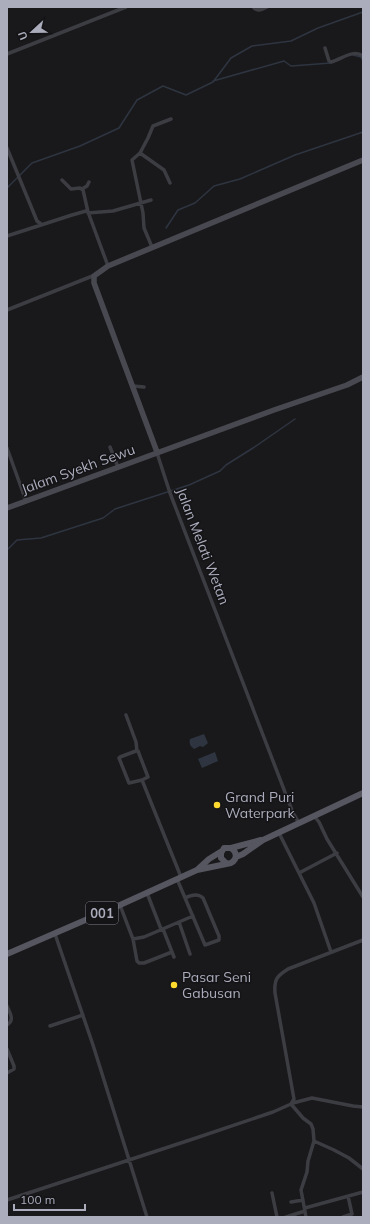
<svg xmlns="http://www.w3.org/2000/svg" width="370" height="1224" viewBox="0 0 370 1224" font-family="Mulish,sans-serif">
  <style>
    .water { fill: #2e3541 }
    .lines { fill: none; stroke-linecap: round; stroke-linejoin: round }
    .stream { stroke: #2e3541; stroke-width: 1.5 }
    .street { stroke: #3c3c43; stroke-width: 3.5 }
    .secondary { stroke: #484851; stroke-width: 5.5 }
    .primary { stroke: #555660; stroke-width: 6 }
    .poi-dot { fill: #feda2f; stroke: #141417; stroke-width: 1.5 }
    .labels { text-anchor: middle; stroke-width: 3; stroke-linejoin: round; paint-order: stroke }
    .shield { fill: #141417; stroke: #7e7f8a; stroke-width: 1 }
    .shield-label { font-size: 13px; font-weight: bold; fill: #abadbc }
    .street-label { font-size: 14px; fill: #abadbc; stroke: #141417 }
    .poi-label { font-size: 14px; fill: #abadbc; stroke: #141417; text-anchor: start }
  </style>
  <rect width="100%" height="100%" fill="#19191b"/>
  <path class="water" d="M 204,734 L 208,743 L 203,747 L 200,746 L 194,749 C 190,746 189,744 190,739 Z
    M 215,752 L 218,761 L 202,768 L 198,759 Z"/>
  <g class="lines">
    <path class="stream" d="M 353,55 L 361,57 L 363,61
      M 213,81 L 284,61 L 291,66 L 331,63
      M 7,188 L 32,163 L 80,146 L 119,128 L 137,100 L 163,86 L 186,95 L 213,82 L 231,58 L 252,46 L 291,41 L 318,28 L 363,12
      M 166,228 L 178,210 L 195,203 L 214,186 L 240,179 L 295,155 L 363,132
      M 7,550 L 17,540 L 41,538 L 103,518 L 115,509 L 189,485 L 220,471 L 226,465 L 253,448 L 295,419"/>
    <path class="street" d="M 253,7 C 257,12 262,10 267,7
      M 325,48 L 329,61 L 331,62 C 342,59 353,49 363,56
      M 7,54 L 126,7
      M 7,148 L 37,221 L 41,224
      M 140,153 L 164,170 L 170,183
      M 62,180 L 71,189 L 80,188 L 83,190 L 88,212
      M 82,189 L 87,186 L 89,182
      M 88,213 L 113,211 L 151,200
      M 7,236 L 72,215 L 86,211 L 88,212 L 108,266
      M 152,247 L 144,228 L 143,213 L 132,160 L 140,153 L 148,138 L 153,126 L 171,119
      M 7,310 L 95,275
      M 133,386 L 144,387
      M 110,447 L 118,467
      M 7,448 L 26,501
      M 157,453 L 170,493 L 293,813 L 299,823
      M 126,715 L 136,742 L 137,751
      M 142,780 L 129,783 L 119,758 L 120,757 L 136,751 L 138,751 L 148,777 L 142,780 L 181,877
      M 314,816 L 319,822 L 327,839 L 363,897
      M 279,833 L 314,903 L 331,952
      M 299,873 L 337,853
      M 177,879 L 205,945 L 219,940 L 219,936 L 203,898 C 198,893 191,895 185,898
      M 147,893 L 161,929
      M 120,905 L 133,939 L 137,961 L 139,963 L 144,963 L 172,952
      M 179,922 L 190,954
      M 163,929 L 174,957
      M 55,934 L 93,1045 L 147,1217
      M 133,939 L 144,937 L 193,916
      M 7,1006 C 10,1013 15,1020 7,1025
      M 50,1026 L 83,1015
      M 7,1049 L 14,1066 L 14,1069 L 7,1073
      M 293,1103 L 312,1098 L 353,1106 L 363,1107
      M 291,1104 L 303,1118 L 311,1124 L 313,1129 L 314,1141 L 308,1161 L 307,1172 L 301,1190 L 306,1217
      M 314,1141 L 334,1150 L 349,1158 L 363,1169
      M 272,1193 L 277,1217
      M 7,1200 L 193,1139 L 273,1112 L 291,1104 L 294,1099 L 275,993 C 274,979 277,976 288,969 L 363,940
      M 291,1202 L 303,1200
      M 305,1208 L 363,1192
      M 286,1217 L 305,1211
      M 343,1217 L 352,1214 L 348,1196"/>
    <path class="secondary" d="M 157,452 L 94,283 L 94,276 L 108,266 L 363,160
      M 7,508 L 274,410 L 347,385 L 363,377"/>
    <path class="primary" d="M 231,848 L 261,840
      M 236,857 L 243,854 L 263,840 L 363,793
      M 197,870 L 209,859 L 222,851
      M 7,954 L 120,905 L 197,870 L 231,863 C 238,859 237,852 231,848 L 224,848 L 221,853 L 221,858 L 226,863"/>
  </g>
  <g class="poi-dot">
    <circle cx="217" cy="805" r="4"/>
    <circle cx="174" cy="985" r="4"/>
  </g>
  <g class="labels">
    <rect class="shield" x="86" y="902" width="32" height="22" rx="3"/>
    <g class="shield-label">
      <text x="102" y="918">001</text>
    </g>
    <g class="street-label">
      <text transform="translate(78 469) rotate(-20)" y="5">Jalam Syekh Sewu</text>
      <text transform="translate(203 546) rotate(69)" y="5">Jalan Melati Wetan</text>
    </g>
    <g class="poi-label">
      <text x="225" y="802">Grand Puri<tspan x="225" dy="16">Waterpark</tspan></text>
      <text x="182" y="982">Pasar Seni<tspan x="182" dy="16">Gabusan</tspan></text>
    </g>
  </g>
  <rect width="370" height="1224" fill="none" stroke="#abadbc" stroke-width="16"/>
  <g transform="translate(32 32) rotate(248)" stroke="#141417" stroke-width="3" paint-order="stroke">
  <path d="M0-3L7 15L0 10L-7 15Z" fill="#abadbc"/>
  <text y="-6" font-size="11" font-weight="bold" text-anchor="middle" fill="#abadbc">U</text>
  </g>
  <path d="M14 1204v6h71v-6" fill="none" stroke="#abadbc" stroke-width="2"/>
  <text x="20" y="1204" font-size="12" fill="#abadbc" stroke="#141417" stroke-width="3" paint-order="stroke">100 m</text>
</svg>
